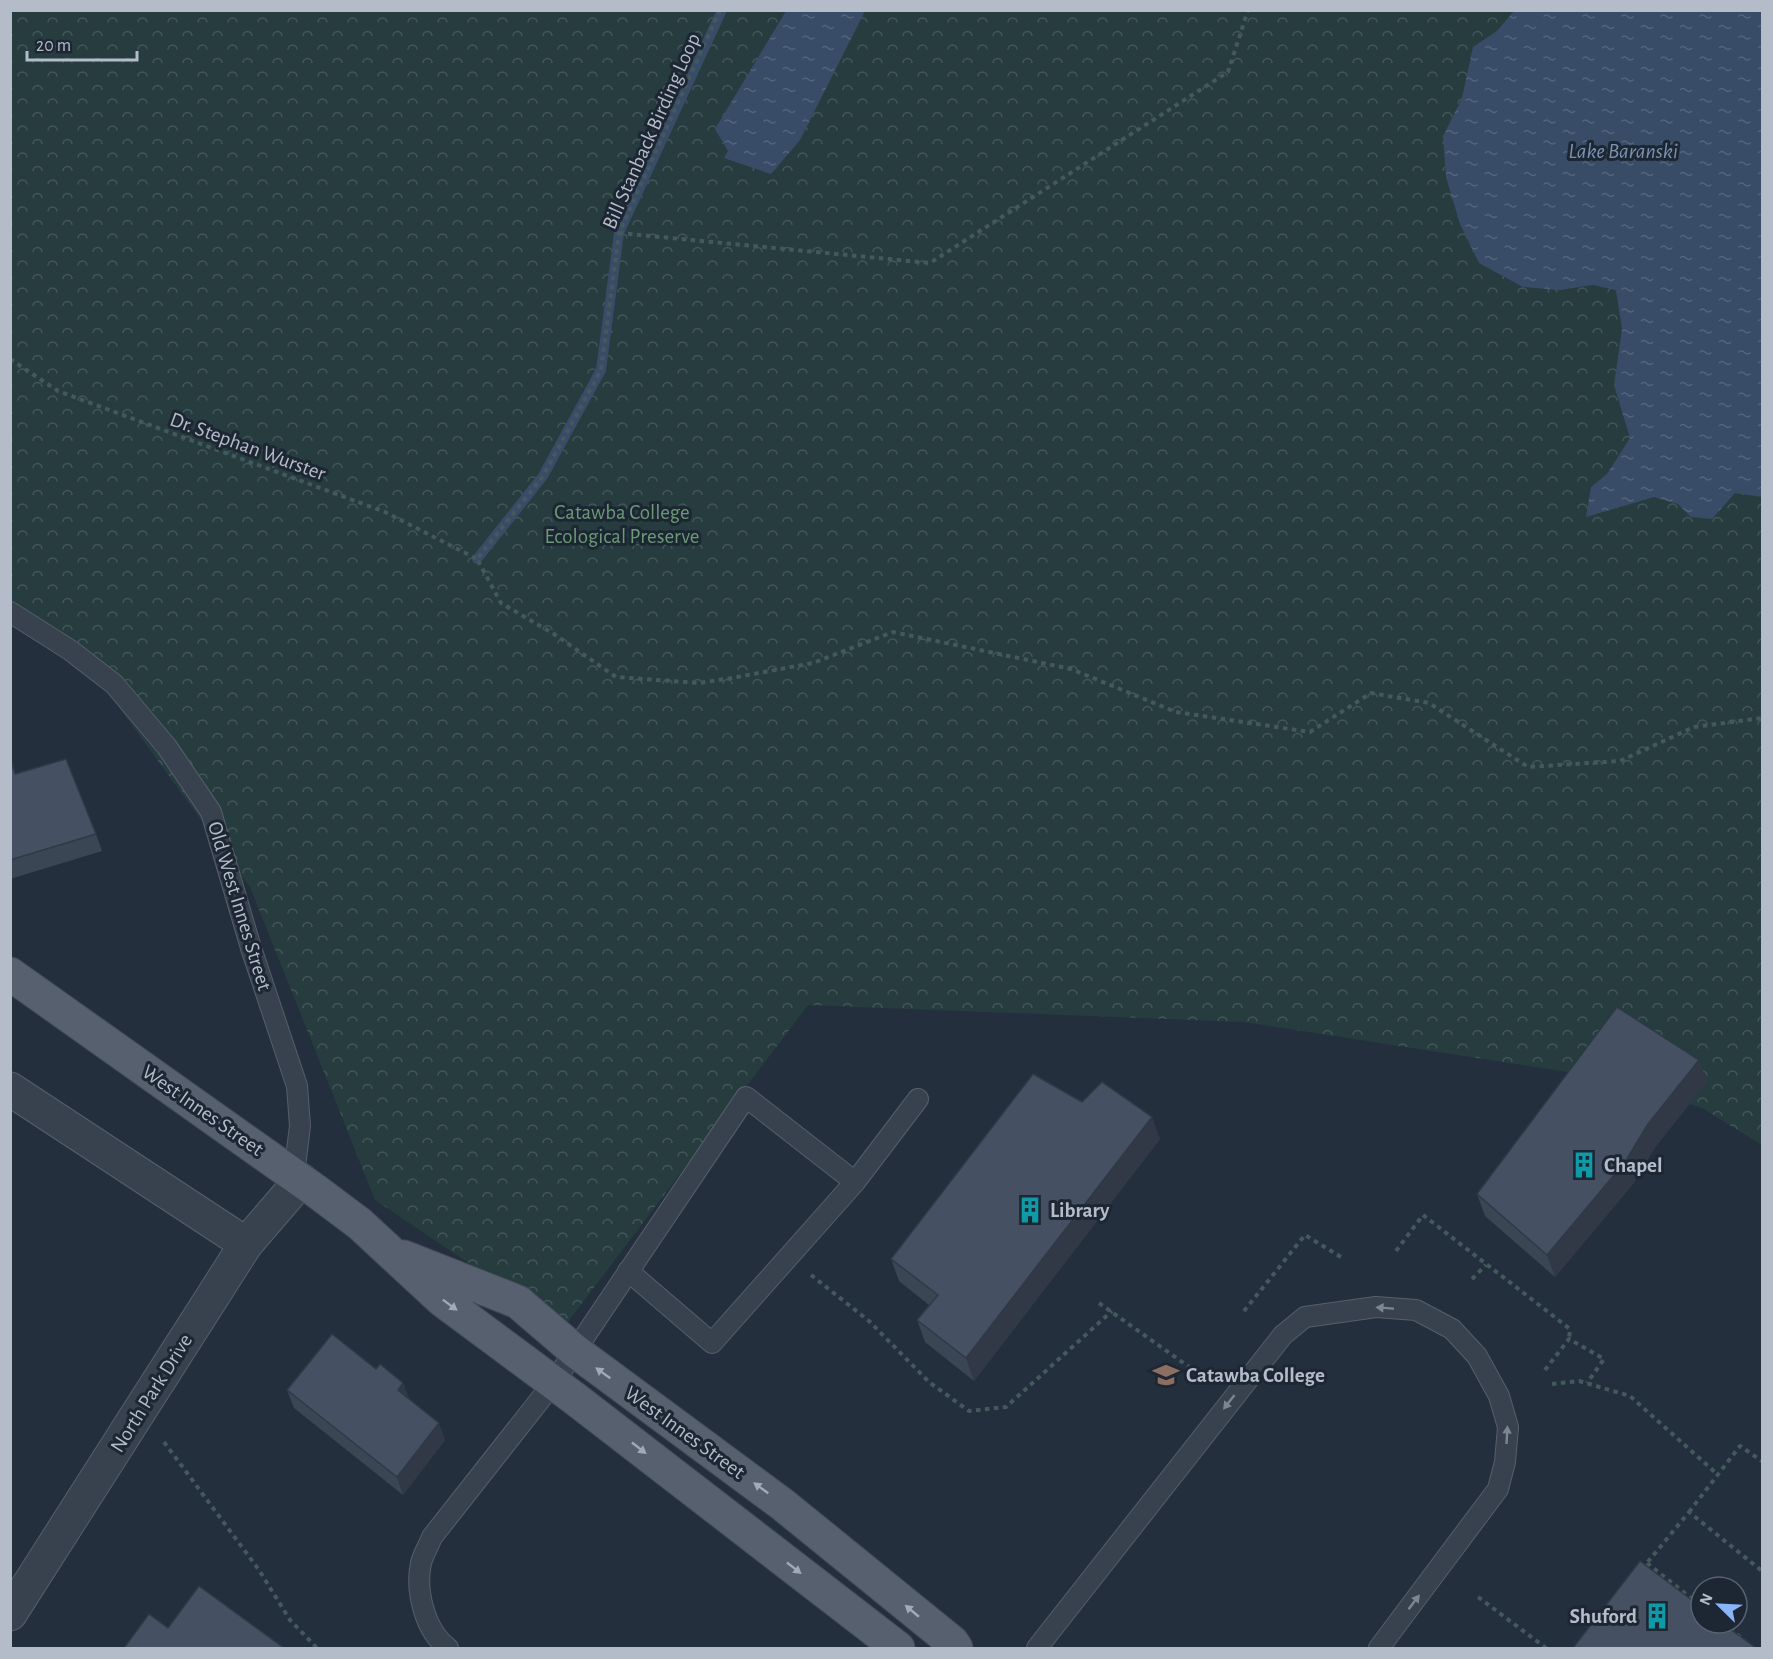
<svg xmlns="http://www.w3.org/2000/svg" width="1773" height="1659" viewBox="0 0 1773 1659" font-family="'Alegreya Sans',sans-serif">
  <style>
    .park { fill: url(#park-crowns) }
    .water { fill: url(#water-ripples) }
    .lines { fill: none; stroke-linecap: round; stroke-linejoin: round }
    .stream { stroke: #394c67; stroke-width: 10 }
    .lane-casing { stroke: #565f6c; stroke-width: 22 }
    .street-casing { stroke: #565f6c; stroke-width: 35 }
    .primary-casing { stroke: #414a57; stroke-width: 35 }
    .path { stroke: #44595c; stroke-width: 4; stroke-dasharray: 4.5 4.5; stroke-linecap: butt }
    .lane { stroke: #38414e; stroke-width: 20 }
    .street { stroke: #38414e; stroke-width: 33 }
    .primary { stroke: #56606e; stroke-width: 33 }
    .wall { fill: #3b4654 }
    .shaded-wall { fill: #303945 }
    .building { fill: #455162; stroke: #303945; stroke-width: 1.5 }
    .oneway { fill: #a1aab7 }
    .oneway2 { fill: #7c8592 }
    .labels { text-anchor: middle; stroke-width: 6; stroke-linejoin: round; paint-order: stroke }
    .street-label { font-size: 21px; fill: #b4bcc9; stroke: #1d2633 }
    .park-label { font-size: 21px; fill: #6b9a76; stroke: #1d2633 }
    .poi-label { font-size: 21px; font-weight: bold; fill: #b4bcc9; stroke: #1d2633; text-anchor: start }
    .water-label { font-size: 22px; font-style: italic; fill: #7c92b1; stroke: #1d2633 }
  </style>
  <defs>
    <pattern id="park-crowns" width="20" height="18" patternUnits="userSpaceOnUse" patternTransform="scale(1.5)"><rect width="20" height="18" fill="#263c3f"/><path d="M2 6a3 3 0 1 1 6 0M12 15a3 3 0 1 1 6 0" fill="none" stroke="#435659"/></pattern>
    <pattern id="water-ripples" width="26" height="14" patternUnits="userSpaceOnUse" patternTransform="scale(1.5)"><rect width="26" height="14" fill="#394c67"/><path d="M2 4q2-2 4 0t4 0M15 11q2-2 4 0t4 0" fill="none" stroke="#53647b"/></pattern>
  </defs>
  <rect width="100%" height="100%" fill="#242f3e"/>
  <path class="park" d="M 11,11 L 1762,11 L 1762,1145 L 1702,1108 L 1613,1079 L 1244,1022 L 808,1005 L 564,1327 L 375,1200 L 250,887 L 102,684 L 11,602 Z"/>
  <path class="water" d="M 786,11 L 865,11 L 800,140 L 771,174 L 724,158 L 728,151 L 715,129 Z
    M 1514,11 L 1762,11 L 1762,497 L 1735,493 L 1712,519 L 1691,517 L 1678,504 L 1654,497 L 1586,517 L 1591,487 L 1607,474 L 1630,438 L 1614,385 L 1622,329 L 1616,290 L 1593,285 L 1560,290 L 1523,287 L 1479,263 L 1460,224 L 1446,177 L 1443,136 L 1462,98 L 1473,47 L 1497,31 Z"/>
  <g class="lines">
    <path class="stream" d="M 477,559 L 543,476 L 601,370 L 619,233 L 722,10"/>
    <g class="lane-casing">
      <path id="lane" d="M 10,612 L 70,650 L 114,684 L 167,747 L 211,812 L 251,948 L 297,1086 L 300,1126 L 294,1175
        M 628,1271 L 712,1343 L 855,1182
        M 448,1648 C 425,1631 415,1591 421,1563 C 423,1555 429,1545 432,1537 L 554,1382 L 746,1097 L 855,1182 L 918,1099
        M 1037,1648 L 1283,1335 L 1305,1317 L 1376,1307 L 1416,1310 L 1452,1329 L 1477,1356 L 1499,1396 L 1508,1427 L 1505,1462 L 1498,1489 L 1379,1648"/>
    </g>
    <g class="street-casing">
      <path id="street" d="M 10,1089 L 246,1244
        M 10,1614 L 246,1244 L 301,1180"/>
    </g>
    <g class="primary-casing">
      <path id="primary" d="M 10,974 L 316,1191 L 360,1224 L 442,1300 L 574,1398 L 898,1648
        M 404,1257 L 518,1302 L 575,1351 L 782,1504 L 952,1642 L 956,1648"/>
    </g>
    <path class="path" d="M 720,10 L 619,233 L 601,370 L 543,476 L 477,559 L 501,603 L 554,634 L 616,677 L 699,683 L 732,678 L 813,663 L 893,632 L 1071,669 L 1176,712 L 1310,732 L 1371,693 L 1429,703 L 1528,767 L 1620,761 L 1694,727 L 1762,718
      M 619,233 L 930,263 L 1228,72 L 1248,10
      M 10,359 L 58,391 L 385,512 L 477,559
      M 1396,1251 L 1423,1215 L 1570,1329 L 1569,1339
      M 811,1275 L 869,1321 L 929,1382 L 969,1411 L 1006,1407 L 1112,1311
      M 1472,1279 L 1486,1265
      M 1099,1303 L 1192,1369
      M 1244,1311 L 1305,1235 L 1341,1257
      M 1545,1370 L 1569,1339 L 1604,1359 L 1587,1383
      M 1552,1384 L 1579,1381 L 1630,1396 L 1717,1474
      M 164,1442 L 259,1570 L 290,1620 L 317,1648
      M 1689,1512 L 1740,1446 L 1762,1461
      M 1647,1563 L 1701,1606
      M 1642,1569 L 1689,1512 L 1762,1571
      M 1478,1597 L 1546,1648
      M 1723,1623 L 1745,1641"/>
    <use href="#lane" class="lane"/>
    <use href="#street" class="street"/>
    <use href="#primary" class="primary"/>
  </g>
  <path class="wall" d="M 10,756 L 16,774 L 96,834 L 102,851 L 10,879 Z
    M 1699,1060 L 1707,1082 L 1656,1146 L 1633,1184 L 1555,1277 L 1485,1216 L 1477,1194 Z
    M 1082,1102 L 1160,1139 L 974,1381 L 925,1342 L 917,1320 L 929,1305 L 899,1281 L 891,1259 Z
    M 376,1369 L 403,1383 L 409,1400 L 445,1440 L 403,1495 L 294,1408 L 287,1390 Z"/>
  <path class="shaded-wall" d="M 1699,1060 L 1707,1082 L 1656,1146 L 1633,1184 L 1555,1277 L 1547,1255 Z
    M 1152,1117 L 1160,1139 L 974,1381 L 966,1358 Z
    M 403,1383 L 410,1400 L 398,1390 Z
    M 439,1423 L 445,1440 L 403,1495 L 397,1477 Z"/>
  <path class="building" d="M 10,758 L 15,774 L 66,759 L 96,834 L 10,860 Z
    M 1617,1007 L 1699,1060 L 1648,1124 L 1625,1162 L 1547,1255 L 1477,1194 Z
    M 1033,1074 L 1082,1102 L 1102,1082 L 1152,1117 L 966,1358 L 917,1320 L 938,1295 L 891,1259 Z
    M 332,1334 L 376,1369 L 380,1364 L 403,1383 L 398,1390 L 439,1423 L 397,1477 L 287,1390 Z
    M 1640,1561 L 1701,1607 L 1701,1623 L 1722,1623 L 1756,1648 L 1573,1648 Z
    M 199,1586 L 284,1648 L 124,1648 L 149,1614 L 168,1628 Z"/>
  <defs><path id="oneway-solid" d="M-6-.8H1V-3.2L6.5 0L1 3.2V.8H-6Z" transform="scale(1.5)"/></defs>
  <g class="oneway">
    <use href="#oneway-solid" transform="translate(450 1305) rotate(37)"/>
    <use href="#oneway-solid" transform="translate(603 1373) rotate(-144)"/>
    <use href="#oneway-solid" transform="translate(639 1448) rotate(38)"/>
    <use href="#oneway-solid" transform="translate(761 1488) rotate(-144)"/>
    <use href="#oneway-solid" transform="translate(794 1568) rotate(38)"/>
    <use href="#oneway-solid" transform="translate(912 1611) rotate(-140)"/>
  </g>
  <g class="oneway2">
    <use href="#oneway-solid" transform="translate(1385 1308) rotate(-176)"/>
    <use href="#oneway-solid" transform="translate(1229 1402) rotate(128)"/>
    <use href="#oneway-solid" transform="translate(1507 1435) rotate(-87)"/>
    <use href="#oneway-solid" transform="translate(1414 1602) rotate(-53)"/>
  </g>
  <defs>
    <g id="building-bare" transform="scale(2.07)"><path d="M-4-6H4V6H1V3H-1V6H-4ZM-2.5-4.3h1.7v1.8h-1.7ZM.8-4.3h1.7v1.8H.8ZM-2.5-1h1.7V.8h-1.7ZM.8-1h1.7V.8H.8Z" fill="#0f9aa8" stroke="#1d2633" stroke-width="2.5" paint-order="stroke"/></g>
    <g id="university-bare" transform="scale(2.07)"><path d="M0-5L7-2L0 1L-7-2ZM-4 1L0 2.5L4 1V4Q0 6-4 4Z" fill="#8d6e63" stroke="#1d2633" stroke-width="2.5" paint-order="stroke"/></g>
  </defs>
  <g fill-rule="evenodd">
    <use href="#building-bare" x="1584" y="1165"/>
    <use href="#building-bare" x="1030" y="1210"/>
    <use href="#university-bare" x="1166" y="1375"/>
    <use href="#building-bare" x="1657" y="1616"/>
  </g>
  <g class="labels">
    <g class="street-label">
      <text transform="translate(651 131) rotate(-66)" y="7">Bill Stanback Birding Loop</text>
      <text transform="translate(248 446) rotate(20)" y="7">Dr. Stephan Wurster</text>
      <text transform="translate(240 906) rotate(73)" y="7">Old West Innes Street</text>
      <text transform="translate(203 1110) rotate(35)" y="7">West Innes Street</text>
      <text transform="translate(151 1393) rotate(-58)" y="7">North Park Drive</text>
      <text transform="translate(685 1432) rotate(36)" y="7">West Innes Street</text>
    </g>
    <g class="park-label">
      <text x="622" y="519">Catawba College<tspan x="622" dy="24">Ecological Preserve</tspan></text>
    </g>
    <g class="poi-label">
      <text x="1604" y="1172">Chapel</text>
      <text x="1050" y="1217">Library</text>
      <text x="1186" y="1382">Catawba College</text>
      <text x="1637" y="1623" text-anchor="end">Shuford</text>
    </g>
    <g class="water-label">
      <text x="1623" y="158">Lake Baranski</text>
    </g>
  </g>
  <rect width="1773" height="1659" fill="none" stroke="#b4bcc9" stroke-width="24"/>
  <g transform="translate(1719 1605) rotate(294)"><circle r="28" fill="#1d2633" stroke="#59626f" stroke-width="1.5"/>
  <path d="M0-4.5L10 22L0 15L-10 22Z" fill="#8ab4f8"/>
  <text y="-9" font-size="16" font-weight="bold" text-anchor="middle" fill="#b4bcc9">N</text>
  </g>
  <path d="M27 51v9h110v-9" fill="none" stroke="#b4bcc9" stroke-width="3"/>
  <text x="36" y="51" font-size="18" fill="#b4bcc9" stroke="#1d2633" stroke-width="4.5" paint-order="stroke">20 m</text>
</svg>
